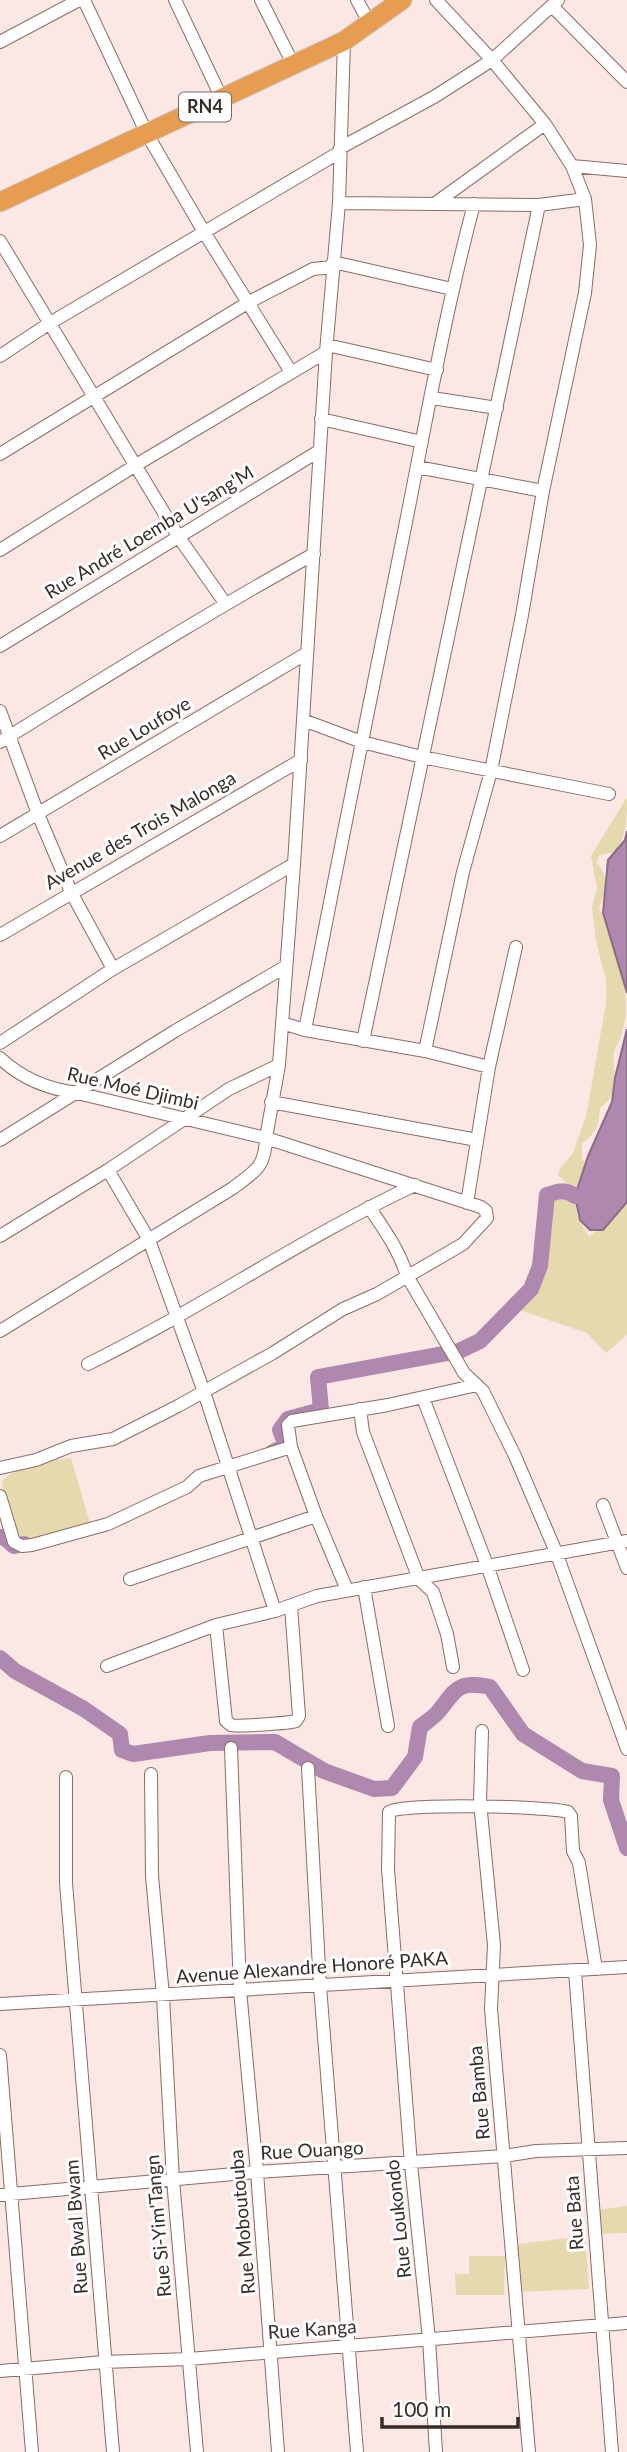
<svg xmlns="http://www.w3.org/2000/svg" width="627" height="2452" viewBox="0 0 627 2452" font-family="Lato,sans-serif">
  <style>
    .green { fill: #e5daad }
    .water { fill: #ae88ae; stroke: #8b6c86; stroke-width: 2 }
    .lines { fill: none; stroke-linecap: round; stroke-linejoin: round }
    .river { stroke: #ae88ae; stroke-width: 16 }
    .minor-casing { stroke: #896d67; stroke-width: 14 }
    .highway-casing { stroke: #cfcccc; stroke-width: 21 }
    .minor { stroke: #fff; stroke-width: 12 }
    .highway { stroke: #e69c51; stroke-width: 19 }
    .labels { text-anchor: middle; stroke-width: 6; stroke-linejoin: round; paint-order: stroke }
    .shield { fill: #fff; stroke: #746b69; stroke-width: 2 }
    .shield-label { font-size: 18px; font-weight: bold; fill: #382c29 }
    .street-label { font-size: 19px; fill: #382c29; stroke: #fff }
  </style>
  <rect width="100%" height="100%" fill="#fbe7e3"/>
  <path class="green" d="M 627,797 C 627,818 627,835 615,852 L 599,855 L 597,863 C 610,879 606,890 599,908 C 612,935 627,981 626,1012 C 625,1021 623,1031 620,1039 C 618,1044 614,1049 614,1054 C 612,1078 624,1089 600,1108 C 599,1124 597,1133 582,1143 L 582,1158 L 594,1176 L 582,1192 L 575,1190 L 577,1216 L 589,1237 L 627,1200 L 627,1335 L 606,1353 L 587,1333 L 519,1310 L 542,1238 L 548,1206 L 568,1185 L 558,1175 L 560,1168 L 572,1155 L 586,1117 L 606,1003 L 606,980 L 596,941 L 592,907 L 597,888 L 591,856 Z
    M 71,1458 L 90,1523 L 32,1542 L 20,1540 L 6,1502 L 2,1481 C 18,1465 48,1461 71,1458 Z
    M 627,2206 L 627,2233 L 592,2234 L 590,2211 Z
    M 585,2236 L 589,2289 L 514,2292 L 509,2245 Z
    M 469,2256 L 505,2256 L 504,2295 L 456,2295 L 455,2274 L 469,2274 Z"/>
  <path class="water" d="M 627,831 L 627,993 L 603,913 L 608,860 L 625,840 Z
    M 627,1029 L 627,1202 L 603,1230 L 590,1230 L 580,1220 L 575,1196 L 588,1156 L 612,1102 L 615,1078 Z"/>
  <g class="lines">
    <path class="river" d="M 273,1452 L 286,1446 L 280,1430 L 288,1419 L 321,1410 L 318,1377 L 459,1351 L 480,1341 L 531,1289 L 540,1266 L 547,1195 C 558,1191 565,1189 575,1196
      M 0,1537 L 4,1537 L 14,1546 L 24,1544
      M 0,1658 L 15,1671 L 84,1709 L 120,1734 L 122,1750 L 133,1754 L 210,1743 L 275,1742 L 324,1771 L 374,1789 L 392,1788 L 415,1757 L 420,1727 C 426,1722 433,1718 438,1712 C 456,1690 457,1680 490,1687 L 523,1734 L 582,1771 L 612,1776 L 611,1800 L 627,1848"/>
    <g class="minor-casing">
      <path id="minor" d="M 84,0 L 147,134 L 204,232 L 291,372
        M 175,0 L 222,99
        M 261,0 L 293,64
        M 357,0 L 370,24
        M 552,6 L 627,82
        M 0,42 L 79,0
        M 340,148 L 434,97 L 492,60 L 558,0
        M 572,166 L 627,171
        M 437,202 L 545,124
        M 339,203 L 539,205 L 585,199
        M 0,241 L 178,536 L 225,603
        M 333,262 L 452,289
        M 327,345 L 437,370
        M 0,356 L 50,323 L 340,152
        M 432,398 L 497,408
        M 321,419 L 422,442
        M 0,454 L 249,302 L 313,269 L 332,267
        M 417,467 L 543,491
        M 0,550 L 136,465 L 326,352
        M 0,646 L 319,451
        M 0,711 L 38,814 L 71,892 L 113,969
        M 303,720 L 362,742 L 422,757 L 609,794
        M 0,742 C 104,678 207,613 314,554
        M 0,836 L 307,653
        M 0,935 L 301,760
        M 282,1023 L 305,1030 L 425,1051 L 489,1067
        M 305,1030 C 335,872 368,715 399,557 C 423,439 443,320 474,204
        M 363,1041 L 539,205
        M 0,1043 L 113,969 L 294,864
        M 425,1051 L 463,872 L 491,771 L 522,615 L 543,491 L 585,293 L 590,245 L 585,199 L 572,166 L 545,124 L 492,60 L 436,0
        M 0,1058 C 22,1079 48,1089 77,1093 L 266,1138 C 265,1168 255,1171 233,1188 L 0,1331
        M 271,1102 L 477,1140
        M 0,1140 L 175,1031 L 285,967
        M 108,1170 L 149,1240 L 204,1392 L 275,1611
        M 467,1203 L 489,1067 L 516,947
        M 369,1207 C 384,1229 399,1250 407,1276 L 464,1373 L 483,1391 L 515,1456 L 556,1552 L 627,1749
        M 0,1236 L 108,1170 L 229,1089 L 279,1065
        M 88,1364 C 200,1309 302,1238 415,1185
        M 423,1398 L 487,1565 L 523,1670
        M 360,1409 L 363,1432 L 419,1579 L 433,1592 L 447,1634 L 453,1667
        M 291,1447 L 316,1516 L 347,1590
        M 0,1468 L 36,1460 L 71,1446 L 113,1439 L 178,1406 L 273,1353 L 343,1309 L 377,1294 L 463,1244 L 487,1218 L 486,1211 L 481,1207 L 266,1138 L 279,1065 L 294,864 L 326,352 L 339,203 L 344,41
        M 0,1496 L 14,1542 L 22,1546 L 32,1545 L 108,1524 L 187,1487 L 199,1476 L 291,1447 L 288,1425 L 292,1421 L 388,1405 L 477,1385
        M 603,1505 L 627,1568
        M 130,1579 L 316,1516
        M 364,1587 L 388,1726
        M 216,1625 L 226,1721 C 228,1722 229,1724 231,1725 C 236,1727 290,1723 296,1721 L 299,1716 L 291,1606
        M 107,1666 L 216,1625 L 275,1611 L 317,1596 L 627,1541
        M 482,1731 L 480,1802 L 494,1945 L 491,2009 L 529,2452
        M 231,1748 L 240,1990 L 257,2172 L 278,2452
        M 308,1768 L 320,1986 L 357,2452
        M 151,1774 L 152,1876 L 163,1996 L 173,2180 L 197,2452
        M 66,1777 L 66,1883 L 113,2452
        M 575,1971 L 612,2452
        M 0,2004 L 627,1967
        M 0,2055 L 32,2452
        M 0,2195 L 257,2172 L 504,2156 L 536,2151 L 627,2148
        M 0,2371 L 104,2362 L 189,2359 L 627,2323
        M 436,2452 L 429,2339 L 411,2164 L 388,1869 L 389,1812 C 401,1803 549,1806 568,1812 L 571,1816 L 573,1851 L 579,1863 L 596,1969"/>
    </g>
    <g class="highway-casing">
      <path id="highway" d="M 0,202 L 344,41 L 402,0"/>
    </g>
    <use href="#minor" class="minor"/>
    <use href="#highway" class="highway"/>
  </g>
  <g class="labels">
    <rect class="shield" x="179" y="92.5" width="52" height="29" rx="5"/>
    <g class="shield-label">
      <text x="205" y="113">RN4</text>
    </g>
    <g class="street-label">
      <text transform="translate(149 532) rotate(-31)" y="7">Rue André Loemba U'sang'M</text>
      <text transform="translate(144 728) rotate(-31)" y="7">Rue Loufoye</text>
      <text transform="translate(140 830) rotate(-30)" y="7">Avenue des Trois Malonga</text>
      <text transform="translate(133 1088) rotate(13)" y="7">Rue Moé Djimbi</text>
      <text transform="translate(312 1967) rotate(-4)" y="7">Avenue Alexandre Honoré PAKA</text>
      <text transform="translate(479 2093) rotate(-95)" y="7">Rue Bamba</text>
      <text transform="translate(312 2150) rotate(-3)" y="7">Rue Ouango</text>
      <text transform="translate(574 2213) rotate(-94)" y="7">Rue Bata</text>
      <text transform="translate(398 2219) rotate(-96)" y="7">Rue Loukondo</text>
      <text transform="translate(242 2222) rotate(-95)" y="7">Rue Moboutouba</text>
      <text transform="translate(158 2226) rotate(-95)" y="7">Rue Si-Yim'Tangn</text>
      <text transform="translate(76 2227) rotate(-94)" y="7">Rue Bwal Bwam</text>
      <text transform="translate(312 2329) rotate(-4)" y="7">Rue Kanga</text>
    </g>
  </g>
  <path d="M382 2417v10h136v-10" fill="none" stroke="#382c29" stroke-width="3.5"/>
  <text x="392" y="2417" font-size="21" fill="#382c29" stroke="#ffffff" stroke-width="5" paint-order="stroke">100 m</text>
</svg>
